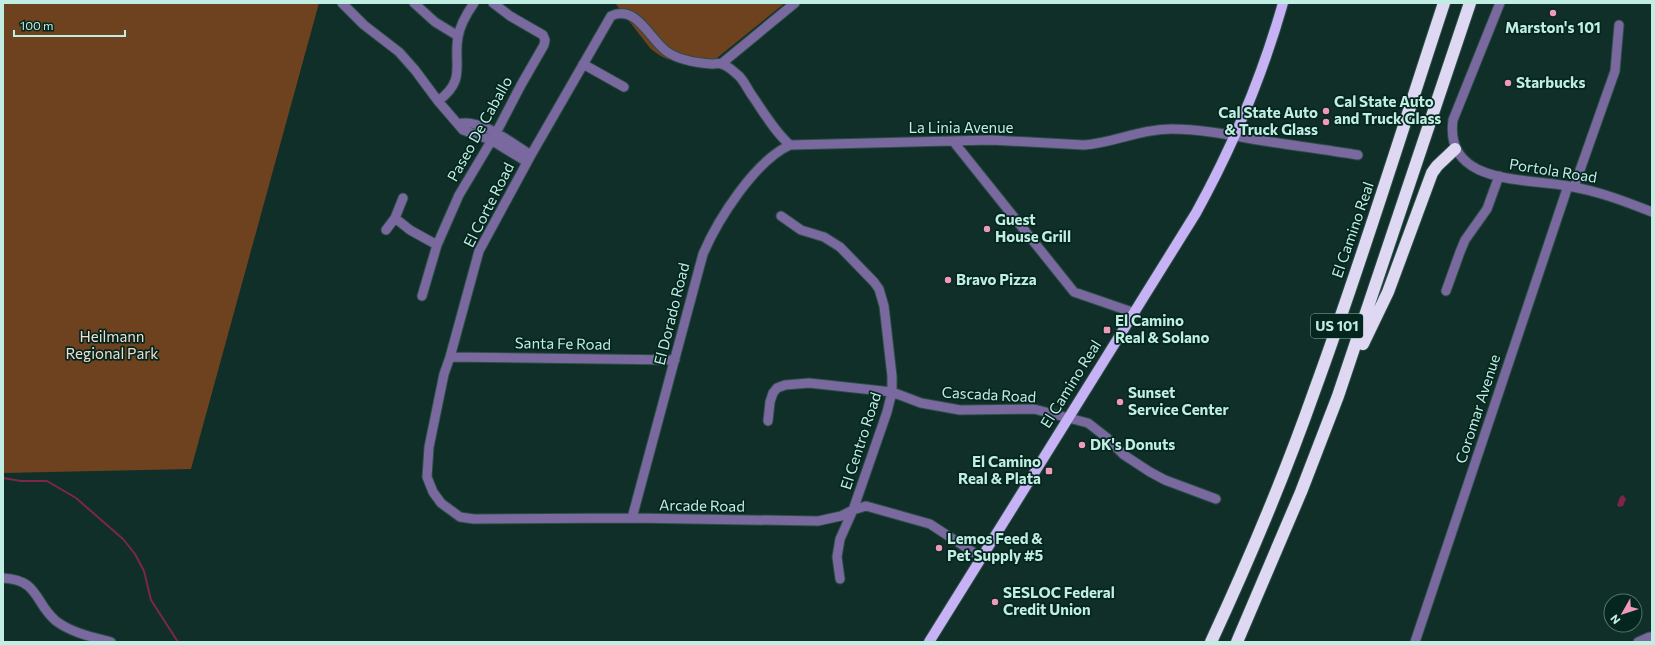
<svg xmlns="http://www.w3.org/2000/svg" width="1655" height="645" viewBox="0 0 1655 645" font-family="Commissioner,sans-serif">
  <style>
    .green { fill: #6e421e }
    .water { fill: #7e254c }
    .lines { fill: none; stroke-linecap: round; stroke-linejoin: round }
    .stream { stroke: #7e254c; stroke-width: 2 }
    .minor-casing { stroke: #2c4e47; stroke-width: 11 }
    .major-casing { stroke: #2c4e47; stroke-width: 12 }
    .highway-casing { stroke: #2c4e47; stroke-width: 14 }
    .minor { stroke: #79699f; stroke-width: 9 }
    .major { stroke: #c6b2f5; stroke-width: 10 }
    .highway { stroke: #dfd8f3; stroke-width: 12 }
    .poi-dot { fill: #ef9ab8; stroke: #05251f; stroke-width: 1.5 }
    .labels { text-anchor: middle; stroke-width: 3.5; stroke-linejoin: round; paint-order: stroke }
    .shield { fill: #05251f; stroke: #89b2a8; stroke-width: 1 }
    .shield-label { font-size: 14px; font-weight: bold; fill: #c1eee2 }
    .poi-label { font-size: 15px; font-weight: bold; fill: #c1eee2; stroke: #05251f; text-anchor: start }
    .street-label { font-size: 15px; fill: #c1eee2; stroke: #05251f }
    .park-label { font-size: 15px; fill: #f3ddce; stroke: #05251f }
  </style>
  <rect width="100%" height="100%" fill="#102f29"/>
  <path class="green" d="M 3,3 L 319,3 L 191,469 L 3,473 Z
    M 615,3 L 785,3 L 707,66 C 684,62 669,65 650,48 Z"/>
  <path class="water" d="M 1623,495 L 1626,499 L 1623,506 L 1619,507 L 1617,505 L 1620,497 Z"/>
  <g class="lines">
    <path class="stream" d="M 3,478 L 21,481 L 47,481 L 76,498 L 123,539 L 135,554 L 144,571 L 151,600 L 178,642"/>
    <g class="minor-casing">
      <path id="minor" d="M 342,3 L 364,25 L 399,52 L 415,70 L 438,101 L 463,130 L 491,140 L 527,162
        M 414,3 L 435,22 L 458,36
        M 1500,3 L 1453,120 C 1444,185 1525,178 1568,186 C 1598,191 1624,201 1652,212
        M 583,64 L 624,87
        M 721,64 L 795,3
        M 438,101 C 467,80 453,64 458,37 C 460,25 467,13 474,3
        M 458,124 C 480,117 513,144 531,155
        M 953,141 L 1074,292 L 1135,313
        M 1574,187 L 1615,71 L 1619,25
        M 781,216 L 801,230 L 824,237 L 840,247 L 874,282 L 879,289 L 884,306 L 892,376 L 892,392 L 887,412 L 853,510 L 840,539 L 837,557 L 840,579
        M 395,218 L 410,230 L 437,245
        M 386,230 L 395,218 L 403,198
        M 1446,291 L 1460,252 L 1465,240 L 1487,209 L 1499,176
        M 422,296 L 437,245 L 459,195 L 496,133 L 521,85 L 544,45 L 545,40 L 543,35 L 510,16 L 493,3
        M 450,357 L 675,360
        M 768,421 L 770,402 L 773,393 L 777,388 L 785,385 L 809,383 L 892,392 L 921,403 L 960,410 L 1034,409 L 1088,423 L 1106,437 L 1124,455 L 1150,472 L 1165,480 L 1216,499
        M 632,518 L 703,254 C 718,219 755,161 790,145
        M 982,558 L 930,524 L 866,506 L 853,510 L 841,516 L 818,521 L 632,518 L 474,519 L 460,517 L 441,503 L 433,492 L 427,477 L 429,447 L 444,374 L 450,357 L 479,251 L 531,155 L 611,16 C 636,4 649,38 666,51 C 678,60 697,63 712,64 C 715,64 719,63 721,64 C 728,65 734,72 739,76 C 744,81 747,88 751,94 C 763,111 774,131 790,145 L 991,140 L 1084,145 C 1113,143 1140,129 1171,129 C 1199,129 1225,134 1252,139 C 1288,145 1323,149 1358,155
        M 3,578 C 40,580 34,603 56,621 C 72,633 92,637 111,642
        M 1415,642 L 1568,186
        M 1638,642 L 1649,637 L 1652,637"/>
    </g>
    <g class="major-casing">
      <path id="major" d="M 929,642 L 1196,213 C 1233,146 1262,77 1283,3"/>
    </g>
    <g class="highway-casing">
      <path id="highway" d="M 1363,344 L 1388,292 L 1432,173 L 1437,166 L 1455,149
        M 1211,642 C 1249,560 1284,477 1314,392 C 1361,264 1401,133 1444,3
        M 1237,642 L 1301,492 L 1338,396 L 1470,3"/>
    </g>
    <use href="#minor" class="minor"/>
    <use href="#major" class="major"/>
    <use href="#highway" class="highway"/>
  </g>
  <g class="poi-dot">
    <circle cx="1553" cy="13" r="4"/>
    <circle cx="1508" cy="83" r="4"/>
    <circle cx="1326" cy="111" r="4"/>
    <circle cx="1326" cy="122" r="4"/>
    <circle cx="987" cy="229" r="4"/>
    <circle cx="948" cy="280" r="4"/>
    <rect x="1103" y="326" width="8" height="8" rx="2"/>
    <circle cx="1120" cy="402" r="4"/>
    <circle cx="1082" cy="445" r="4"/>
    <rect x="1045" y="467" width="8" height="8" rx="2"/>
    <circle cx="939" cy="548" r="4"/>
    <circle cx="995" cy="602" r="4"/>
  </g>
  <g class="labels">
    <rect class="shield" x="1311" y="314" width="52" height="24" rx="3"/>
    <g class="shield-label">
      <text x="1337" y="331">US 101</text>
    </g>
    <g class="poi-label">
      <text x="1553" y="33" text-anchor="middle">Marston's 101</text>
      <text x="1516" y="88">Starbucks</text>
      <text x="1334" y="107">Cal State Auto<tspan x="1334" dy="17">and Truck Glass</tspan></text>
      <text x="1318" y="118" text-anchor="end">Cal State Auto<tspan x="1318" dy="17">&amp; Truck Glass</tspan></text>
      <text x="995" y="225">Guest<tspan x="995" dy="17">House Grill</tspan></text>
      <text x="956" y="285">Bravo Pizza</text>
      <text x="1115" y="326">El Camino<tspan x="1115" dy="17">Real &amp; Solano</tspan></text>
      <text x="1128" y="398">Sunset<tspan x="1128" dy="17">Service Center</tspan></text>
      <text x="1090" y="450">DK's Donuts</text>
      <text x="1041" y="467" text-anchor="end">El Camino<tspan x="1041" dy="17">Real &amp; Plata</tspan></text>
      <text x="947" y="544">Lemos Feed &amp;<tspan x="947" dy="17">Pet Supply #5</tspan></text>
      <text x="1003" y="598">SESLOC Federal<tspan x="1003" dy="17">Credit Union</tspan></text>
    </g>
    <g class="street-label">
      <text x="961" y="133">La Linia Avenue</text>
      <text transform="translate(480 129) rotate(-61)" y="5">Paseo De Caballo</text>
      <text transform="translate(1553 171) rotate(9)" y="5">Portola Road</text>
      <text transform="translate(489 205) rotate(-63)" y="5">El Corte Road</text>
      <text transform="translate(1353 230) rotate(-71)" y="5">El Camino Real</text>
      <text transform="translate(672 314) rotate(-76)" y="5">El Dorado Road</text>
      <text transform="translate(563 344) rotate(1)" y="5">Santa Fe Road</text>
      <text transform="translate(1071 384) rotate(-58)" y="5">El Camino Real</text>
      <text transform="translate(989 395) rotate(3)" y="5">Cascada Road</text>
      <text transform="translate(1478 409) rotate(-72)" y="5">Coromar Avenue</text>
      <text transform="translate(861 441) rotate(-72)" y="5">El Centro Road</text>
      <text transform="translate(702 506) rotate(1)" y="5">Arcade Road</text>
    </g>
    <g class="park-label">
      <text x="112" y="342">Heilmann<tspan x="112" dy="17">Regional Park</tspan></text>
    </g>
  </g>
  <rect width="1655" height="645" fill="none" stroke="#c1eee2" stroke-width="8"/>
  <g transform="translate(1623 613) rotate(231)"><circle r="19" fill="#05251f" stroke="#50756d"/>
  <path d="M0-3L7 15L0 10L-7 15Z" fill="#ef9ab8"/>
  <text y="-6" font-size="11" font-weight="bold" text-anchor="middle" fill="#c1eee2">N</text>
  </g>
  <path d="M14 30v6h111v-6" fill="none" stroke="#c1eee2" stroke-width="2"/>
  <text x="20" y="30" font-size="12" fill="#c1eee2" stroke="#05251f" stroke-width="3" paint-order="stroke">100 m</text>
</svg>
